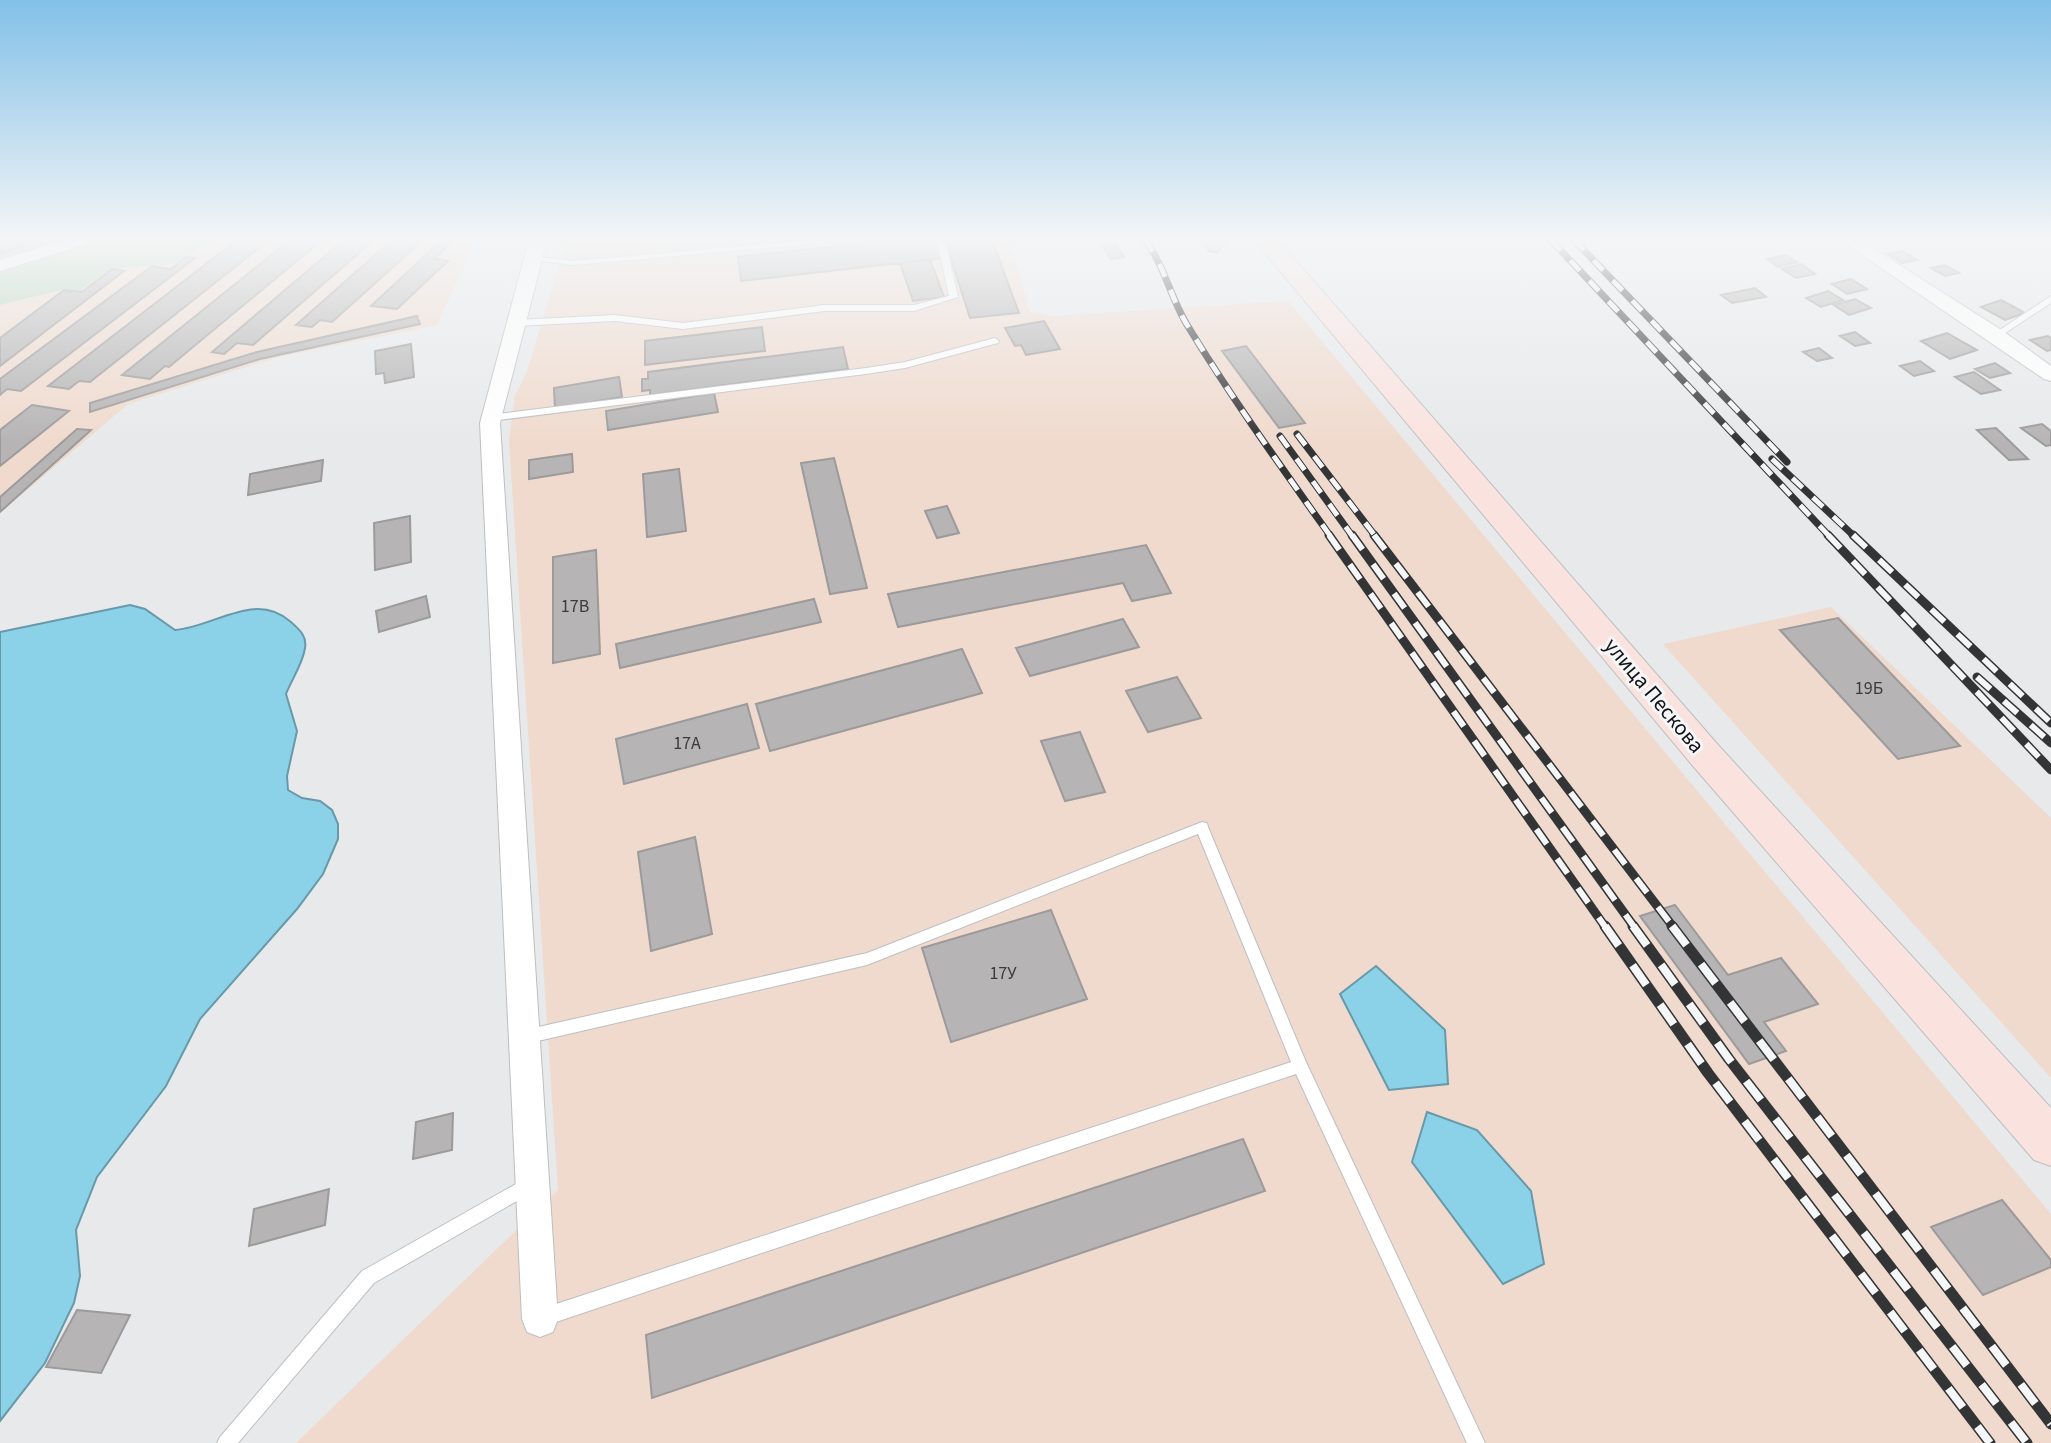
<svg xmlns="http://www.w3.org/2000/svg" width="2051" height="1443" viewBox="0 0 2051 1443" font-family="'Source Sans 3',sans-serif">
  <style>
    .industrial { fill: #f0dacd }
    .green { fill: #b2d3b7 }
    .water { fill: #8bd2e9; stroke: #6799a9; stroke-width: 2 }
    .building { fill: #b6b4b4; stroke: #9c9a9a; stroke-width: 2 }
    .lines { fill: none; stroke-linecap: round; stroke-linejoin: round }
    .lane-casing { stroke: #bdbec0; stroke-width: 2 }
    .street-casing { stroke: #bdbec0; stroke-width: 2 }
    .secondary-casing { stroke: #bdbec0; stroke-width: 2 }
    .lane { fill: #fff; fill-rule: evenodd }
    .street { fill: #fff; fill-rule: evenodd }
    .secondary { fill: #fae3df; fill-rule: evenodd }
    .rail-far2-casing { stroke: #333435; stroke-width: 7 }
    .rail-far1-casing { stroke: #333435; stroke-width: 9 }
    .rail-casing { stroke: #333435; stroke-width: 11 }
    .rail-far2 { stroke: #f4f6f8; stroke-width: 5; stroke-dasharray: 14; stroke-linecap: butt }
    .rail-far1 { stroke: #f4f6f8; stroke-width: 6; stroke-dasharray: 18; stroke-linecap: butt }
    .rail { stroke: #f4f6f8; stroke-width: 8; stroke-dasharray: 24; stroke-linecap: butt }
    .labels { text-anchor: middle; stroke-width: 6; stroke-linejoin: round; paint-order: stroke }
    .number-label { font-size: 18px; fill: #3c3b3c }
    .street-label { font-size: 22px; fill: #131314; stroke: #f4f6f8 }
  </style>
  <rect width="100%" height="100%" fill="#e7e9ea"/>
  <path class="industrial" d="M 212,240 L 476,240 L 437,325 L 278,357 L 128,404 L 0,513 L 0,305 L 66,289 L 80,291 L 110,269 L 174,264 Z
    M 567,240 L 1010,240 L 1030,312 L 1055,316 L 1288,301 L 2051,1214 L 2051,1443 L 296,1443 L 558,1190 L 509,441 L 515,395 L 526,374 Z
    M 1831,607 L 2051,818 L 2051,1078 L 1663,644 Z"/>
  <path class="green" d="M 0,240 L 212,240 L 174,264 L 110,269 L 80,291 L 66,289 L 0,305 Z"/>
  <path class="water" d="M 130,605 L 145,609 L 175,630 C 215,627 255,590 291,622 C 300,630 307,636 305,648 C 303,663 292,679 286,694 L 297,731 L 287,776 L 288,790 L 302,798 L 320,801 L 332,810 L 338,824 L 338,839 L 323,874 L 297,909 L 200,1019 L 166,1086 L 97,1177 L 76,1230 L 80,1276 L 74,1303 L 45,1363 L 0,1421 L 0,632 Z
    M 1376,966 L 1445,1030 L 1448,1084 L 1389,1090 L 1340,994 Z
    M 1427,1112 L 1477,1130 L 1531,1191 L 1544,1264 L 1503,1284 L 1412,1162 Z"/>
  <path class="building" d="M 0,240 L 23,240 L 28,244 L 0,254 Z
    M 237,240 L 269,240 L 90,382 L 79,381 L 69,389 L 48,386 Z
    M 290,240 L 322,240 L 169,367 L 165,366 L 150,379 L 122,375 Z
    M 344,240 L 374,240 L 253,345 L 237,343 L 224,354 L 212,352 Z
    M 392,240 L 423,240 L 332,322 L 320,320 L 312,327 L 296,325 Z
    M 442,240 L 454,240 L 434,259 L 448,261 L 397,309 L 371,306 Z
    M 891,240 L 937,240 L 944,258 L 741,281 L 738,257 Z
    M 945,240 L 992,240 L 1019,313 L 970,318 Z
    M 1205,240 L 1228,240 L 1217,253 L 1209,251 L 1203,242 Z
    M 1115,244 L 1124,257 L 1111,259 L 1102,246 Z
    M 1903,251 L 1917,260 L 1902,263 L 1888,254 Z
    M 1786,255 L 1797,262 L 1778,267 L 1767,259 Z
    M 186,257 L 195,258 L 21,391 L 7,389 L 0,395 L 0,379 L 152,266 L 171,269 Z
    M 930,259 L 944,297 L 913,301 L 900,263 Z
    M 1801,264 L 1815,274 L 1796,278 L 1782,269 Z
    M 1945,265 L 1959,273 L 1945,276 L 1931,268 Z
    M 112,269 L 124,271 L 0,366 L 0,338 L 64,290 L 82,292 Z
    M 1851,279 L 1867,289 L 1847,294 L 1832,284 Z
    M 1755,288 L 1766,297 L 1732,303 L 1721,295 Z
    M 1828,291 L 1843,300 L 1821,307 L 1806,298 Z
    M 1855,299 L 1871,308 L 1849,315 L 1834,305 Z
    M 2001,300 L 2025,313 L 2005,320 L 1981,307 Z
    M 417,316 L 420,324 L 260,359 L 90,412 L 90,403 L 257,352 Z
    M 1044,321 L 1060,349 L 1026,355 L 1021,345 L 1015,346 L 1005,328 Z
    M 762,327 L 765,351 L 645,365 L 645,341 Z
    M 1855,332 L 1870,343 L 1855,346 L 1840,336 Z
    M 1947,333 L 1977,350 L 1950,359 L 1921,341 Z
    M 2048,336 L 2051,338 L 2051,350 L 2047,351 L 2030,340 Z
    M 411,344 L 414,377 L 385,383 L 384,373 L 376,374 L 375,351 Z
    M 1246,346 L 1305,423 L 1279,428 L 1222,351 Z
    M 843,347 L 848,369 L 650,395 L 650,390 L 642,391 L 642,379 L 648,379 L 648,372 Z
    M 1819,348 L 1832,358 L 1817,361 L 1803,352 Z
    M 1920,361 L 1934,371 L 1914,376 L 1900,366 Z
    M 1995,363 L 2010,373 L 1990,378 L 1975,369 Z
    M 1974,372 L 2000,390 L 1981,394 L 1955,377 Z
    M 619,377 L 622,397 L 555,408 L 554,388 Z
    M 714,393 L 718,412 L 608,430 L 606,411 Z
    M 32,405 L 69,411 L 0,466 L 0,430 Z
    M 2042,424 L 2051,431 L 2051,445 L 2046,446 L 2021,428 Z
    M 1996,428 L 2028,459 L 2009,460 L 1977,430 Z
    M 77,429 L 91,430 L 0,512 L 0,497 Z
    M 572,454 L 573,472 L 529,479 L 529,460 Z
    M 834,458 L 867,588 L 830,594 L 801,463 Z
    M 323,460 L 321,481 L 248,495 L 250,474 Z
    M 679,469 L 686,531 L 647,537 L 643,474 Z
    M 947,506 L 959,533 L 937,538 L 925,511 Z
    M 410,516 L 411,562 L 375,570 L 374,523 Z
    M 1146,545 L 1171,593 L 1132,601 L 1123,583 L 898,627 L 888,594 Z
    M 596,550 L 600,654 L 553,663 L 553,557 Z
    M 426,596 L 430,617 L 379,632 L 376,611 Z
    M 814,599 L 821,622 L 620,668 L 616,644 Z
    M 1838,618 L 1960,746 L 1898,759 L 1780,630 Z
    M 1123,619 L 1139,647 L 1030,676 L 1016,648 Z
    M 962,649 L 982,693 L 770,751 L 756,704 Z
    M 1177,677 L 1201,718 L 1148,732 L 1126,691 Z
    M 747,704 L 759,748 L 624,784 L 616,739 Z
    M 1080,732 L 1105,792 L 1065,801 L 1041,741 Z
    M 695,837 L 712,934 L 651,951 L 638,852 Z
    M 1675,905 L 1728,975 L 1781,958 L 1818,1004 L 1764,1022 L 1786,1051 L 1749,1064 L 1640,916 Z
    M 1051,910 L 1087,999 L 951,1042 L 922,948 Z
    M 453,1113 L 452,1150 L 413,1159 L 416,1122 Z
    M 1243,1139 L 1265,1191 L 652,1398 L 646,1335 Z
    M 329,1189 L 325,1225 L 249,1246 L 254,1209 Z
    M 2002,1200 L 2051,1260 L 2051,1267 L 1983,1295 L 1931,1227 Z
    M 77,1310 L 130,1315 L 101,1373 L 46,1367 Z"/>
  <g class="lines">
    <g class="lane-casing">
      <path id="lane" d="M 812,240 L 838,240 L 834,242 L 573,265 L 533,260 L 529,258 L 533,256 L 573,261 Z
        M 937,240 L 945,240 L 958,297 L 914,311 L 824,311 L 683,329 L 615,321 L 516,326 L 512,323 L 516,320 L 615,315 L 683,323 L 824,305 L 914,305 L 949,296 Z
        M 2051,296 L 2051,303 L 1999,337 L 1992,335 Z
        M 995,338 L 999,341 L 998,343 L 905,368 L 866,374 L 491,421 L 486,418 L 491,415 L 866,368 L 905,362 Z
        M 1202,822 L 1207,823 L 1208,827 L 1306,1062 L 1485,1443 L 1467,1443 L 1296,1074 L 544,1326 L 538,1323 L 535,1317 L 538,1311 L 544,1308 L 1291,1062 L 1198,834 L 867,965 L 525,1044 L 520,1042 L 518,1037 L 520,1032 L 525,1030 L 867,953 Z
        M 530,1176 L 536,1178 L 538,1184 L 536,1190 L 374,1283 L 238,1443 L 217,1443 L 220,1437 L 362,1271 Z"/>
    </g>
    <g class="street-casing">
      <path id="street" d="M 64,240 L 89,240 L 86,244 L 0,271 L 0,260 Z
        M 529,240 L 547,240 L 500,423 L 558,1319 L 553,1332 L 540,1337 L 527,1332 L 522,1319 L 480,423 Z
        M 1840,240 L 1860,240 L 2003,331 L 2051,366 L 2051,381 L 2044,379 Z"/>
    </g>
    <g class="secondary-casing">
      <path id="secondary" d="M 1254,240 L 1278,240 L 1719,746 L 2051,1108 L 2051,1166 L 2034,1160 L 1693,766 Z"/>
    </g>
    <use href="#lane" class="lane"/>
    <use href="#street" class="street"/>
    <use href="#secondary" class="secondary"/>
    <g class="rail-far2-casing">
      <path id="rail-far2" d="M 1145,240 C 1165,266 1171,300 1189,328 C 1233,400 1282,468 1331,537
        M 1551,240 L 1830,537
        M 1574,240 L 1787,462
        M 1297,434 L 1376,537
        M 1280,436 L 1353,537
        M 1772,459 L 1855,537"/>
    </g>
    <g class="rail-far1-casing">
      <path id="rail-far1" d="M 1329,535 L 1606,928
        M 1352,535 L 1635,928
        M 1374,535 L 1674,928
        M 1828,535 L 2051,770
        M 1853,535 L 2051,723
        M 1977,677 L 2051,743"/>
    </g>
    <g class="rail-casing">
      <path id="rail" d="M 1605,926 L 1708,1073 L 1990,1443
        M 1633,926 L 1729,1059 L 2027,1443
        M 1672,926 L 2051,1424"/>
    </g>
    <use href="#rail-far2" class="rail-far2"/>
    <use href="#rail-far1" class="rail-far1"/>
    <use href="#rail" class="rail"/>
  </g>
  <linearGradient id="sky" x2="0" y2="1"><stop stop-color="#83c0e8"/><stop offset="0.54" stop-color="#f4f5f6"/><stop offset="1" stop-color="#f4f5f6" stop-opacity="0"/></linearGradient>
  <rect width="2051" height="442" fill="url(#sky)"/>
  <g class="labels">
    <g class="number-label">
      <text x="575" y="612">17В</text>
      <text x="1869" y="694">19Б</text>
      <text x="687" y="749">17А</text>
      <text x="1003" y="979">17У</text>
    </g>
    <g class="street-label">
      <text transform="translate(1655 695) rotate(50)" y="8">улица Пескова</text>
    </g>
  </g>
</svg>
